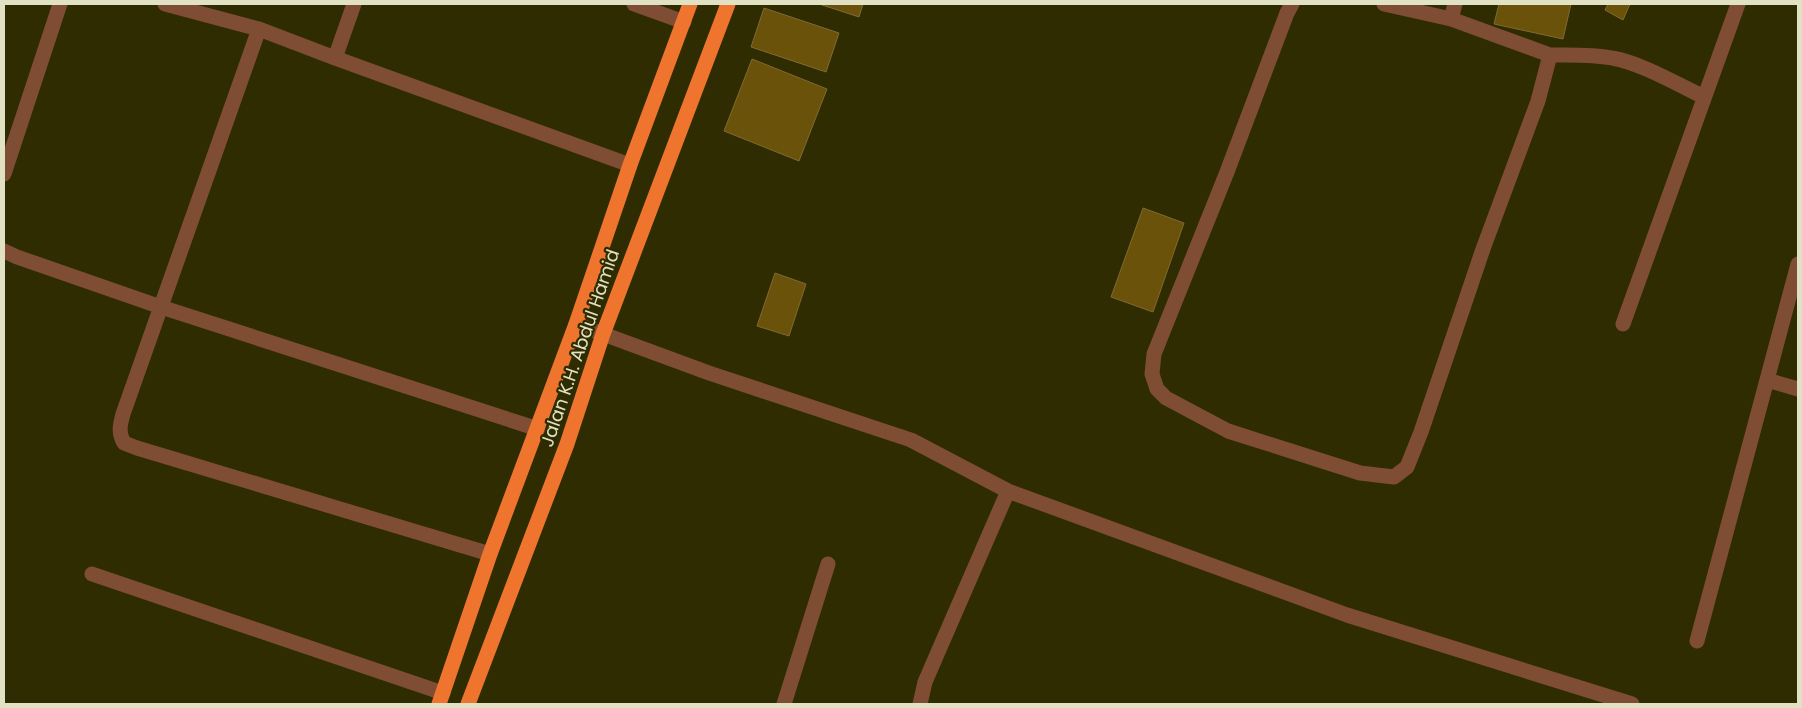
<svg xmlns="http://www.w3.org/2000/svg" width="1802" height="708" viewBox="0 0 1802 708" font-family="Poppins,sans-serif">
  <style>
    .building { fill: #6b520a; stroke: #816a33 }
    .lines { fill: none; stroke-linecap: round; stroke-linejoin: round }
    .minor { stroke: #7e4d34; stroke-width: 15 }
    .highway { stroke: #ef752e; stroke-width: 15 }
    .labels { text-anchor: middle; stroke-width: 4.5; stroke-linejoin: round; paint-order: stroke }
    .street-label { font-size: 18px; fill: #e1e1c3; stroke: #2e2c00 }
  </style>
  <rect width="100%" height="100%" fill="#2e2c00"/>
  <path class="building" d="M 819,4 L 863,4 L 859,17 Z
    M 1499,4 L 1571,4 L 1563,39 L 1494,24 Z
    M 1608,4 L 1630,4 L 1623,20 L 1605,10 Z
    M 764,8 L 839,33 L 826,72 L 751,47 Z
    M 752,59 L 827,89 L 799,161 L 724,131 Z
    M 1143,208 L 1184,223 L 1153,312 L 1111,297 Z
    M 775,273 L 806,284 L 789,336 L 757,326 Z"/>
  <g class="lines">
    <path class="minor" d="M 165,4 L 259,29 L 335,58 L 630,165
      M 634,4 L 684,22
      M 1292,4 L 1287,13 L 1227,172 L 1154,354 L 1152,374 L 1157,389 L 1166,398 L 1228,431 L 1360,473 L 1394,477 L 1407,467 L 1421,432 L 1483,249 L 1538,101 L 1550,55 L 1451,19 L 1455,4
      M 1384,4 L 1451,19
      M 259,29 L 123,414 C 120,425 118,433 124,443 L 137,448 L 490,554
      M 1550,55 C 1570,55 1592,54 1612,58 C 1641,63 1677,84 1704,97
      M 335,58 L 354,4
      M 4,174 L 60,4
      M 4,251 L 17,257 L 161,307 L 538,429
      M 576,324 L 709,373 L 911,440 L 1008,491 L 1347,615 L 1632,704
      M 1623,324 L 1738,4
      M 1767,380 L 1798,389
      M 92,574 L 443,693
      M 1697,641 L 1798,264
      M 784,704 L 828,564
      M 920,704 L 925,682 L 1008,491"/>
    <path class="highway" d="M 439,704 L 490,554 L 576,324 L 630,165 L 690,4
      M 468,704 L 567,444 L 603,334 L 728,4"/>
  </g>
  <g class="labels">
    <g class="street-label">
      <text transform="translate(580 348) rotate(-71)" y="6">Jalan K.H. Abdul Hamid</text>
    </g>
  </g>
  <rect width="1802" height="708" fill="none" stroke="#e1e1c3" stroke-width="10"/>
</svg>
